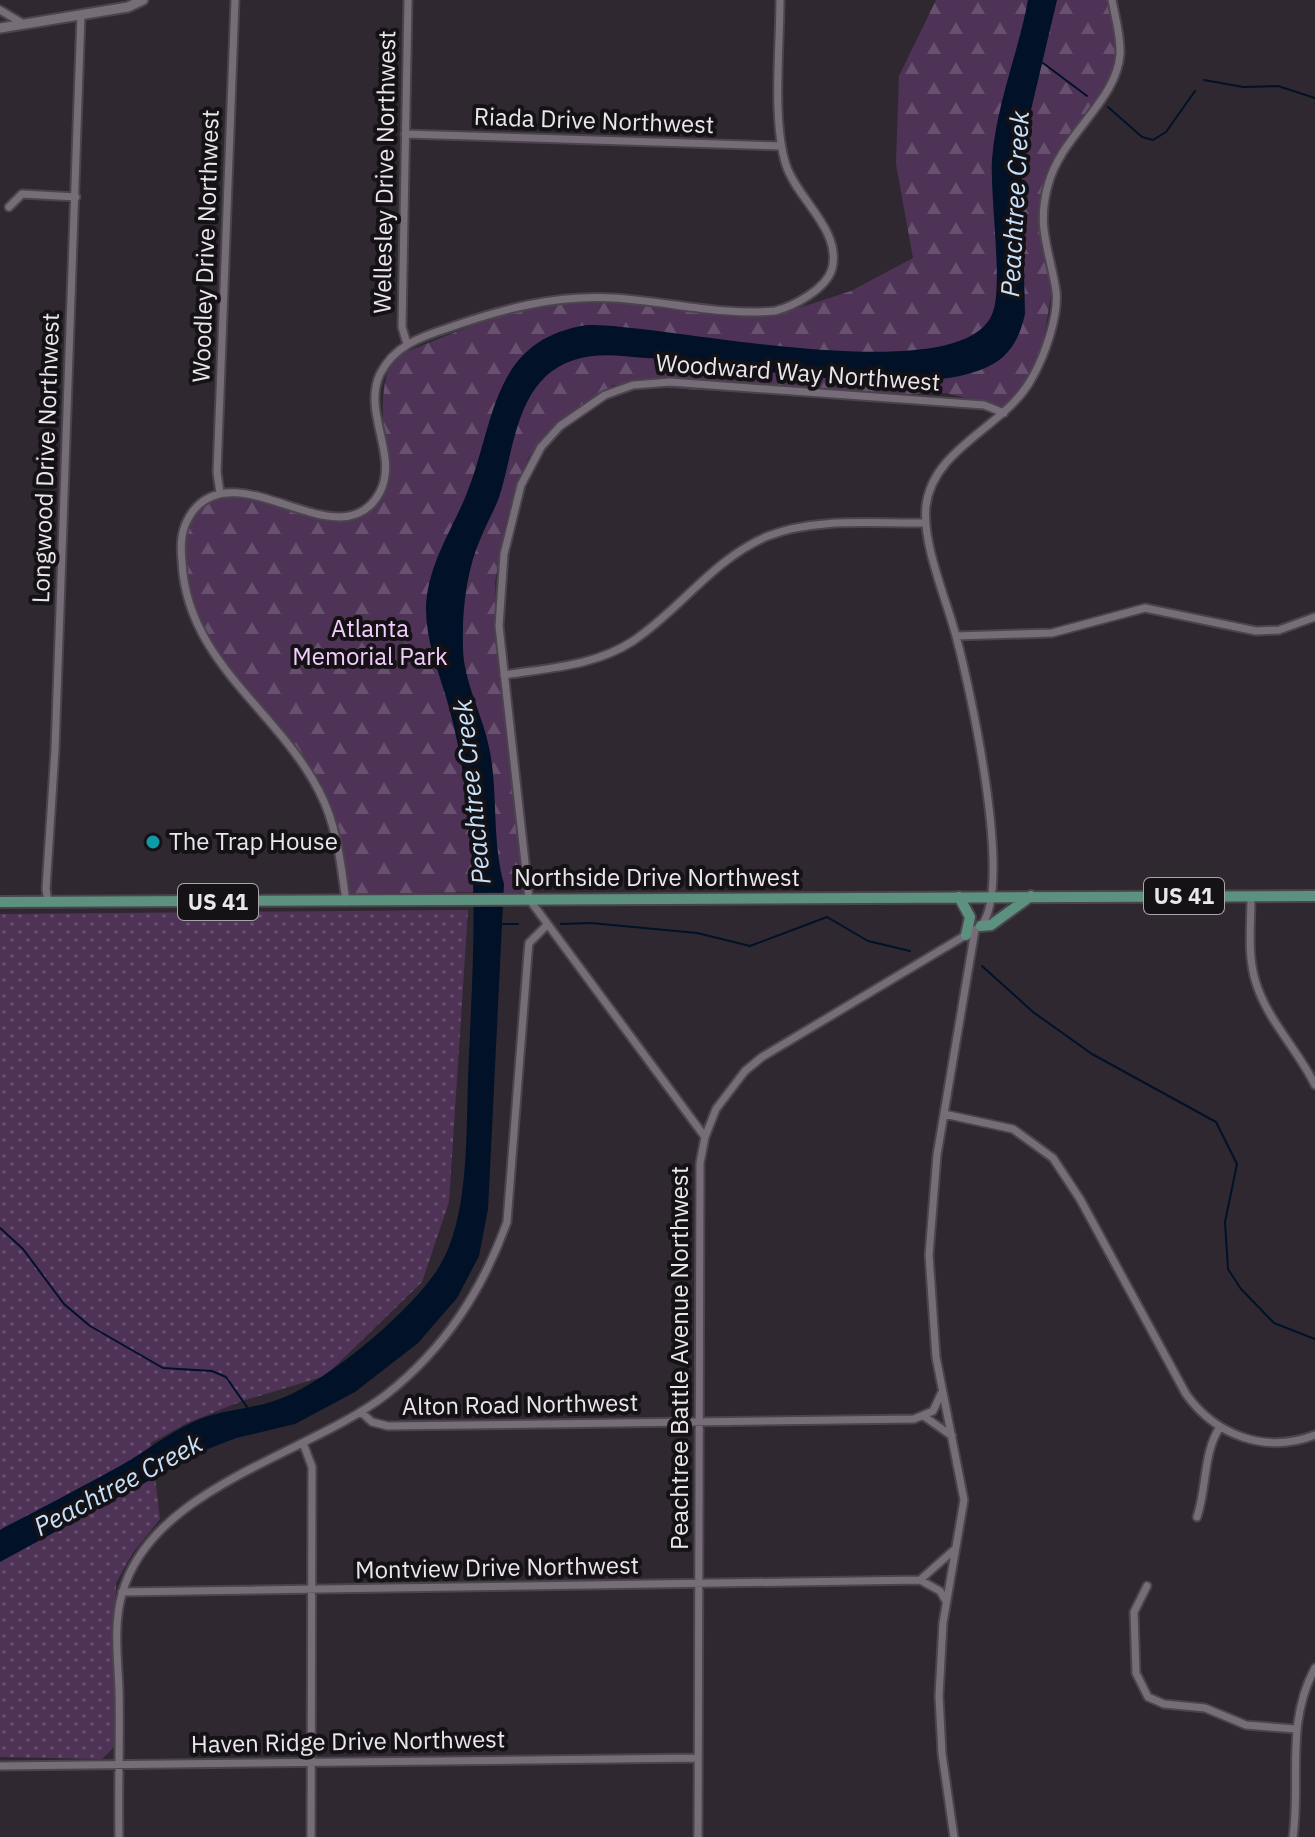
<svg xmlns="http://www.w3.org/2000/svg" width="1315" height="1837" viewBox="0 0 1315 1837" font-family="'IBM Plex Sans',sans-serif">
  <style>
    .grass { fill: url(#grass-dots) }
    .forest { fill: url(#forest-firs) }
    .water { fill: #001128 }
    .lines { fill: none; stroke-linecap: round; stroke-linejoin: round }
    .stream { stroke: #001128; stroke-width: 2 }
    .street-casing { stroke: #4a444c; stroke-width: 11 }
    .secondary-casing { stroke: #4a444c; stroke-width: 13 }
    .primary-casing { stroke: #4a444c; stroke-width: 14 }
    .street { stroke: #766d78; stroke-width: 7 }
    .secondary { stroke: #766d78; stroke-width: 9 }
    .primary { stroke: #5c917f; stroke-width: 10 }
    .culture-dot { fill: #0f9aa8; stroke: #151216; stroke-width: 3 }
    .labels { text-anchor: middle; stroke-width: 8; stroke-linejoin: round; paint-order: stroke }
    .shield { fill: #151216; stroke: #aba6ac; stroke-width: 2 }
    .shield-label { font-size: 22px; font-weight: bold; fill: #ebe6ec }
    .street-label { font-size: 24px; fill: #ebe6ec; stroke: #151216 }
    .park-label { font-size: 24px; fill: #f1cefd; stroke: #151216 }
    .poi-label { font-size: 24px; fill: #ebe6ec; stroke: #151216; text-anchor: start }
    .water-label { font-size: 26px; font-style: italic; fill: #c8e2fe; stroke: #151216 }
  </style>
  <defs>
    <pattern id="grass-dots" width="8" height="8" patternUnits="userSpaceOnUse" patternTransform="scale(2)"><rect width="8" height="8" fill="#4e3357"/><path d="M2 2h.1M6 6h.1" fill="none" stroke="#68516f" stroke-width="1.8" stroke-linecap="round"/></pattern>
    <pattern id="forest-firs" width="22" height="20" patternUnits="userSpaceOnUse" patternTransform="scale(2)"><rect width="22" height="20" fill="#4e3357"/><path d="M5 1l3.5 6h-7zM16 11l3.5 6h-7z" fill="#68516f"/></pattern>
  </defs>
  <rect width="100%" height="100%" fill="#2f2831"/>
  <path class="grass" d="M 468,910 L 449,1202 L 422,1282 L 325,1376 L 242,1401 L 185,1424 L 151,1443 L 160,1519 L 132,1554 L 116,1583 L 114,1747 L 102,1759 L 0,1757 L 0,914 Z"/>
  <path class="forest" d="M 936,0 L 1115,0 L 1116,67 L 1066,151 L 1046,199 L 1053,282 L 1039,370 L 1003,408 L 946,393 L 810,396 L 613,385 L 551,428 L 528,458 L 517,489 L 506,522 L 495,582 L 499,674 L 531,903 L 479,892 L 350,894 L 340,837 L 318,786 L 201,632 L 179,580 L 188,512 L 218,491 L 339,520 L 370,509 L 390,477 C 384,438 376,394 393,357 L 486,320 L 569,297 L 783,313 L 851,291 L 913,258 L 896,164 L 899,76 Z"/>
  <path class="water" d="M 1028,0 L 1057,0 L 1021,152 L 1025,314 C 1021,331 1016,345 1003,357 C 942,410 727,361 646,358 C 622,356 597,352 574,360 C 518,378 515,443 501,491 C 497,506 488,520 482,535 C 466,570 462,610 463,647 C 463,682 484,717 490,752 C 498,796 492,841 504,884 L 488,1209 L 479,1256 L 457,1298 L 418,1343 L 355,1392 L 295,1424 L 236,1438 L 203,1451 L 0,1562 L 0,1530 L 5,1527 C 44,1507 82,1487 120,1466 C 145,1452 167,1434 193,1422 C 219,1410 247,1410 274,1401 C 323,1386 412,1311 439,1267 C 469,1219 466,1135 468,1079 C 472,979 480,879 464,780 C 460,752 454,724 446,697 C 437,667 426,640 426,608 C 427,566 452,530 467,493 C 496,420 491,340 587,325 C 657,322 964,395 993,312 C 1003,284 990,198 992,160 C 996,105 1018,54 1028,0 Z"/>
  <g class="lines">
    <path class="stream" d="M 1043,63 L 1087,96
      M 1204,80 L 1243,87 L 1278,86 L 1315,98
      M 1108,107 L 1142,137 L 1153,140 L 1166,132 L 1195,91
      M 503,924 L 518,924
      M 561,924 L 591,923 L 697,933 L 750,946 L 827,917 L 868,941 L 910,951
      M 982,966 L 1033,1012 L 1092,1054 L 1216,1122 L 1237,1164 L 1225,1222 L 1228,1269 L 1241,1289 L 1274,1323 L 1315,1339
      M 0,1228 L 23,1249 L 64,1304 L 90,1326 L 163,1368 L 212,1371 L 226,1377 L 247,1407"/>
    <g class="street-casing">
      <path id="street" d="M 0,10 L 22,23
        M 405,134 L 781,146
        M 9,207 L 22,194 L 76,197
        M 407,344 L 402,327 L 408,0
        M 220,493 L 217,472 L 235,0
        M 956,636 L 1052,633 L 1145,608 L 1256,631 L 1279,630 L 1315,617
        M 504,675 C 548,668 595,666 633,641 C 681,609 713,559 768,536 C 816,517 876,524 926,523
        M 1251,897 C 1251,925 1247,956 1256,983 C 1268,1021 1298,1050 1315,1085
        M 48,902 L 46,889 L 55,750 L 81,15
        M 346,902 C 341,864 337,825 319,791 C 277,709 187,662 182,562 C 180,543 181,527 193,511 C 240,451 342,564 380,492 C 399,455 362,413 380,374 C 394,346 420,337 448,328 C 502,309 554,295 613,298 C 666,301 722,316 775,311 C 794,306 826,289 832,269 C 842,230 797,199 786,165 C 772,122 780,46 780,0
        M 944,1114 L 1013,1129 L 1053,1158 L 1080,1199 L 1186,1394 C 1216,1436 1266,1454 1315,1435
        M 705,1137 L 529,899 L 499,626 L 504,554 L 521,485 L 541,447 L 560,426 L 605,395 L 633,385 L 670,382 L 984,405 L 1004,413
        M 361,1412 L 372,1422 L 388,1426 L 914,1419 L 933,1411 L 941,1394
        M 925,1417 L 952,1436
        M 303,1443 L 312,1467 L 311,1837
        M 1197,1517 C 1207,1488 1203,1452 1220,1427
        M 920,1580 L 955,1549
        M 1147,1586 L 1134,1612 L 1136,1673 L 1148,1697 L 1164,1704 L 1205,1708 L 1246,1725 L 1295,1729
        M 122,1592 L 920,1580 L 940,1591 L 946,1601
        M 0,1766 L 697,1758
        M 119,1837 C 118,1788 120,1740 119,1691 C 118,1660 113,1625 122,1594 C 151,1487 308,1455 387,1394 C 445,1348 482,1291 507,1222 L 528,953 L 529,943 L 547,925
        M 698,1837 L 700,1163 L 705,1137 L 716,1109 L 745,1071 L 762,1057 L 981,926 C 1014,886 970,688 956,636 C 946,598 922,544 926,506 C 933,447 1006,427 1032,378 C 1044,357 1059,316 1056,291 C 1050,251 1036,228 1048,185 C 1061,135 1117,101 1120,54 C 1121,36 1115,17 1112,0
        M 954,1837 L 942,1754 L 939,1696 L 943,1623 L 964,1500 L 936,1357 L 929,1255 L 937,1155 L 975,930
        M 1293,1837 C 1301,1778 1285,1724 1315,1668"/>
    </g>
    <g class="secondary-casing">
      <path id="secondary" d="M 0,28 L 128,7 L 143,0"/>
    </g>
    <g class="primary-casing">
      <path id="primary" d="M 959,897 L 970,917 L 966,935
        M 0,902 L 1315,896
        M 981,926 L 991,925 L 1031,896"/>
    </g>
    <use href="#street" class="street"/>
    <use href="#secondary" class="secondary"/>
    <use href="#primary" class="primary"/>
  </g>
  <circle class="culture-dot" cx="153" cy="842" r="8"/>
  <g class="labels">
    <g class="shield">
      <rect x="1144" y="878" width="80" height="36" rx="6"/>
      <rect x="178" y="884" width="80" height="36" rx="6"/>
    </g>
    <g class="shield-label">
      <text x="1184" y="904">US 41</text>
      <text x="218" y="910">US 41</text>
    </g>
    <g class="street-label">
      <text transform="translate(594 121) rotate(2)" y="8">Riada Drive Northwest</text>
      <text transform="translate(385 172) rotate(-89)" y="8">Wellesley Drive Northwest</text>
      <text transform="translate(206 246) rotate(-88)" y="8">Woodley Drive Northwest</text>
      <text transform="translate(798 373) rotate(4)" y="8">Woodward Way Northwest</text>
      <text transform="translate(46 458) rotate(-88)" y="8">Longwood Drive Northwest</text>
      <text x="657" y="886">Northside Drive Northwest</text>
      <text transform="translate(680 1358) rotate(-90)" y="8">Peachtree Battle Avenue Northwest</text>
      <text transform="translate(520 1405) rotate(-1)" y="8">Alton Road Northwest</text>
      <text transform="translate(497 1568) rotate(-1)" y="8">Montview Drive Northwest</text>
      <text transform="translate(348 1742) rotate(-1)" y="8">Haven Ridge Drive Northwest</text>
    </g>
    <g class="park-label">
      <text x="370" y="637">Atlanta<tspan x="370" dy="28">Memorial Park</tspan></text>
    </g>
    <g class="poi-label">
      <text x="169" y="850">The Trap House</text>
    </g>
    <g class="water-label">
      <text transform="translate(1015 204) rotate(-87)" y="9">Peachtree Creek</text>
      <text transform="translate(472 792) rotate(-96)" y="9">Peachtree Creek</text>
      <text transform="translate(118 1485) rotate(-28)" y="9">Peachtree Creek</text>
    </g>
  </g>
</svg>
